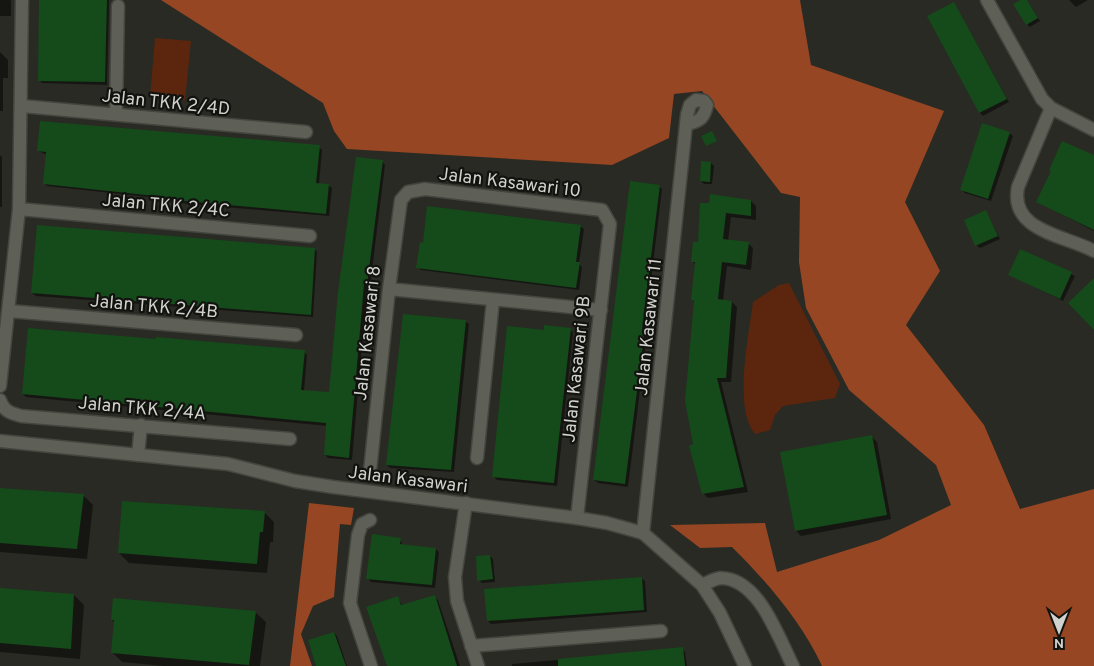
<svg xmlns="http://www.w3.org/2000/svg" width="1094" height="666" viewBox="0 0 1094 666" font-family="Overpass,sans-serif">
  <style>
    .green { fill: #5c260e }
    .forest { fill: #964623 }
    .shadow { fill: #0007 }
    .building { fill: #154a1b }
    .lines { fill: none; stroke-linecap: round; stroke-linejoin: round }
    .street-casing { stroke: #44453e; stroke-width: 15 }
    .secondary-casing { stroke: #44453e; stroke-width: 15 }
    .street { stroke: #5e5f56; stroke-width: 12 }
    .secondary { stroke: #5e5f56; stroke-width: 12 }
    .labels { text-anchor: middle; stroke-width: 4.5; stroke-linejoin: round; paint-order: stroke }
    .street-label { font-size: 18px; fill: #d1d2cd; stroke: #12120f }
  </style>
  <rect width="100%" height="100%" fill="#292a23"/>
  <path class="green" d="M 155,38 L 191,41 L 185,100 L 150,97 Z
    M 789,283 L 840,384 L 835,398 L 783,406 L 775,415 L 770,430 L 755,434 C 733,409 749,334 753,302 L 779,285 Z"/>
  <path class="forest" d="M 161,0 L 800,0 L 811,65 L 944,111 L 905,202 L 940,271 L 906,325 L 984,425 L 1020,509 L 1094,489 L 1094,666 L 822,666 C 801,621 767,582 732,547 L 700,548 L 670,525 L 765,523 L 777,572 L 879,540 L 951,505 L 936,465 L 849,390 L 806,308 L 799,262 L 800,197 L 781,193 L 702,91 L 674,94 L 669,138 L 612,165 L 347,149 L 334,131 L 323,103 Z
    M 309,503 L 354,508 L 351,525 L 340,524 L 334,597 L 313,606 L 301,634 L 312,666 L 290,666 Z"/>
  <path class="shadow" d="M 0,0 L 11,0 L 11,16 L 0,16 Z
    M 40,0 L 109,0 L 107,85 L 42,83 L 39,80 Z
    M 1024,0 L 1028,2 L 1040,21 L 1030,27 L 1027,24 Z
    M 1069,0 L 1088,0 L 1076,7 Z
    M 954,3 L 1009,102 L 983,116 L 980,113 Z
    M 0,52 L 8,60 L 8,78 L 3,78 L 3,111 L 0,111 Z
    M 1009,133 L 1013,136 L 991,201 L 965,193 L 962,190 Z
    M 319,147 L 322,150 L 319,184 L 328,185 L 332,188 L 329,216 L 178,203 L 175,200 L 47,186 L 44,183 L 47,155 L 39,151 Z
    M 0,155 L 2,157 L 2,207 L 0,207 Z
    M 1094,156 L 1094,231 L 1038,202 Z
    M 382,161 L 385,165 L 370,287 L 367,287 L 352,460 L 328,458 L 325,455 L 328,426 L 26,397 L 23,394 L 304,352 L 307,355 L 304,391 L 330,394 Z
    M 711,163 L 714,166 L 712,184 L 704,184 L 701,181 Z
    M 659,186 L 662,189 L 645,331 L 647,334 L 628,487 L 598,483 L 594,480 Z
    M 751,201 L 756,206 L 756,220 L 731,217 L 728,241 L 748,243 L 753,248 L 751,270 L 727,266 L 723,301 L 732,302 L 737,307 L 731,382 L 721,382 L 748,492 L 708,498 L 703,493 L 695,444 L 695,303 L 692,300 L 696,265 L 692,261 L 700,244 L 702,205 Z
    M 986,211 L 1000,239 L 980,248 L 976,245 Z
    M 580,226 L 584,229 L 579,264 L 582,267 L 579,290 L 421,270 L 418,267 Z
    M 314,249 L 317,252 L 313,317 L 36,296 L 32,293 Z
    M 1021,250 L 1075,276 L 1063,301 L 1010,275 Z
    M 465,321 L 469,324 L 454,472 L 390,468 L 387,465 Z
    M 570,329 L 573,333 L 557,486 L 497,480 L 493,476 L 545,331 Z
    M 872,437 L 877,442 L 891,519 L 801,536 L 796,531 Z
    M 0,489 L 83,495 L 93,505 L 87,559 L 0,552 Z
    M 264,512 L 274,522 L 273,542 L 270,542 L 267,573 L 129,563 L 119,553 Z
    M 400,539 L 403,546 L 436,549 L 439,552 L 435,588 L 371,582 L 368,578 Z
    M 490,556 L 493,559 L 495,582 L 482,583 L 479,580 Z
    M 641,578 L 645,581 L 647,612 L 491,624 L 488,621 Z
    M 0,589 L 74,595 L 84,605 L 80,659 L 0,652 Z
    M 434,596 L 438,600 L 460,666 L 389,666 L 397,597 L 403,606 Z
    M 255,612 L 266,622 L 260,666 L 164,666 L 122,662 L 112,652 L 115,623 L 112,620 Z
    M 334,633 L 337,636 L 347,666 L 318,666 Z
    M 682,649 L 685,652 L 687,666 L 512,666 L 512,664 Z"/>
  <path class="building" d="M 39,0 L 107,0 L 105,82 L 38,81 Z
    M 1021,0 L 1027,0 L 1038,18 L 1026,25 L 1013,4 Z
    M 954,2 L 1007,99 L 979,113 L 927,16 Z
    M 40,121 L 320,145 L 316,183 L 329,184 L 326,214 L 174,200 L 174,198 L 43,184 L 46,152 L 37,151 Z
    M 982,123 L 1010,132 L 988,199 L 960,190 Z
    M 712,131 L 717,141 L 706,146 L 701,136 Z
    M 1062,141 L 1094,155 L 1094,230 L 1036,202 L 1051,171 L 1049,170 Z
    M 356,157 L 383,160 L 367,285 L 364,284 L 349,458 L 324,455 L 326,423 L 22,394 L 28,328 L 156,339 L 156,337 L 305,350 L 301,390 L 329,392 L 338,292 Z
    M 701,161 L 711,162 L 710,182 L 700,181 Z
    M 630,181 L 660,185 L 642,329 L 645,329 L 625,484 L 593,480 Z
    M 710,194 L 751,200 L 751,216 L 726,213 L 723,239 L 749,242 L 746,265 L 722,262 L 718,299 L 732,301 L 726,378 L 717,378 L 744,487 L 702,494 L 689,446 L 693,444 L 685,401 L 694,301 L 691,300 L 695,262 L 691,262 L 693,242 L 698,242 L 700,203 L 709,203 Z
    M 427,206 L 581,225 L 576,262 L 580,262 L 576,288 L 416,268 L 420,242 L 423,243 Z
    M 986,210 L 998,236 L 975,246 L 964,220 Z
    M 37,225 L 315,248 L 311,315 L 31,293 Z
    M 1020,249 L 1072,272 L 1060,299 L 1008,275 Z
    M 1094,278 L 1094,330 L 1068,303 Z
    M 403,314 L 466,320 L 451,470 L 386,465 Z
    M 544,325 L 571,328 L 554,483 L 492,477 L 507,326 L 544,330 Z
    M 872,435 L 887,515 L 795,531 L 780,452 Z
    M 0,488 L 84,494 L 77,549 L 0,543 Z
    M 122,501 L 265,511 L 263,532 L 260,532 L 257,564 L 118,553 Z
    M 372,534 L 401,538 L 400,544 L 436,548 L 432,585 L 366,579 Z
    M 490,555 L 493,579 L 477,581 L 476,556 Z
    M 642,577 L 644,610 L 487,621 L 484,589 Z
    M 0,588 L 74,594 L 71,649 L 0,643 Z
    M 435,595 L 457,666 L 387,666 L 366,607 L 398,596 L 401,605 Z
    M 113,598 L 256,611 L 249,665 L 111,653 L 114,620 L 111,620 Z
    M 334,632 L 346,666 L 316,666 L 308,640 Z
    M 683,647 L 685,666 L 558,666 L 558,659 Z"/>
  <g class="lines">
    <g class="street-casing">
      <path id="street" d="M 987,0 L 1042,99 L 1051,108 L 1094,130
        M 22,106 L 306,132
        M 1051,108 L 1018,187 C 1009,231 1064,235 1094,251
        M 116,114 L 118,6
        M 19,209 L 310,236
        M 389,289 L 601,310
        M 9,311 L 296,335
        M 0,386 L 19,209 L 22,0
        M 0,400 C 4,411 10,413 21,416 L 290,439
        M 138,455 L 141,425
        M 477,458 L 493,300
        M 370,471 L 389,289 L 401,200 L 408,192 L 425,189 L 602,210 L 610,224 L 577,518
        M 466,503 L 455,577 L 457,601 L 478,666
        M 370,520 L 362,524 L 358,535 L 350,603 L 371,666
        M 643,533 L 687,115 L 690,105 L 696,100 L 704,101 L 707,105 C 704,118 700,121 688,124
        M 702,585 C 707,583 714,579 720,578 C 759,578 778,637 793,666
        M 471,646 L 661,631"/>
    </g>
    <g class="secondary-casing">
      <path id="secondary" d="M 0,441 L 228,464 L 295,481 L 333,487 L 577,518 L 607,523 L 643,533 L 702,585 L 720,613 L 745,666"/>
    </g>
    <use href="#street" class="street"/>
    <use href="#secondary" class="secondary"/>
  </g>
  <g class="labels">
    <g class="street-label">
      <text transform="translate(166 102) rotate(6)" y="6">Jalan TKK 2/4D</text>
      <text transform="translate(510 182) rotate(7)" y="6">Jalan Kasawari 10</text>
      <text transform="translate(166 205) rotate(5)" y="6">Jalan TKK 2/4C</text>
      <text transform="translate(154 306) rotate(5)" y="6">Jalan TKK 2/4B</text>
      <text transform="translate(648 327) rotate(-84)" y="6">Jalan Kasawari 11</text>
      <text transform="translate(367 333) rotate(-84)" y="6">Jalan Kasawari 8</text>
      <text transform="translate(576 369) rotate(-84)" y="6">Jalan Kasawari 9B</text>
      <text transform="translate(142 408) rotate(5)" y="6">Jalan TKK 2/4A</text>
      <text transform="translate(408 479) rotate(7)" y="6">Jalan Kasawari</text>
    </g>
  </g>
  <g transform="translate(1059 631) rotate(180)" stroke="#12120f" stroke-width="4" paint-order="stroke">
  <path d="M0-4L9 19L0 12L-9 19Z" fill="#d1d2cd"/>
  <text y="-8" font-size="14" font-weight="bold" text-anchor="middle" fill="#d1d2cd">N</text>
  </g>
</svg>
